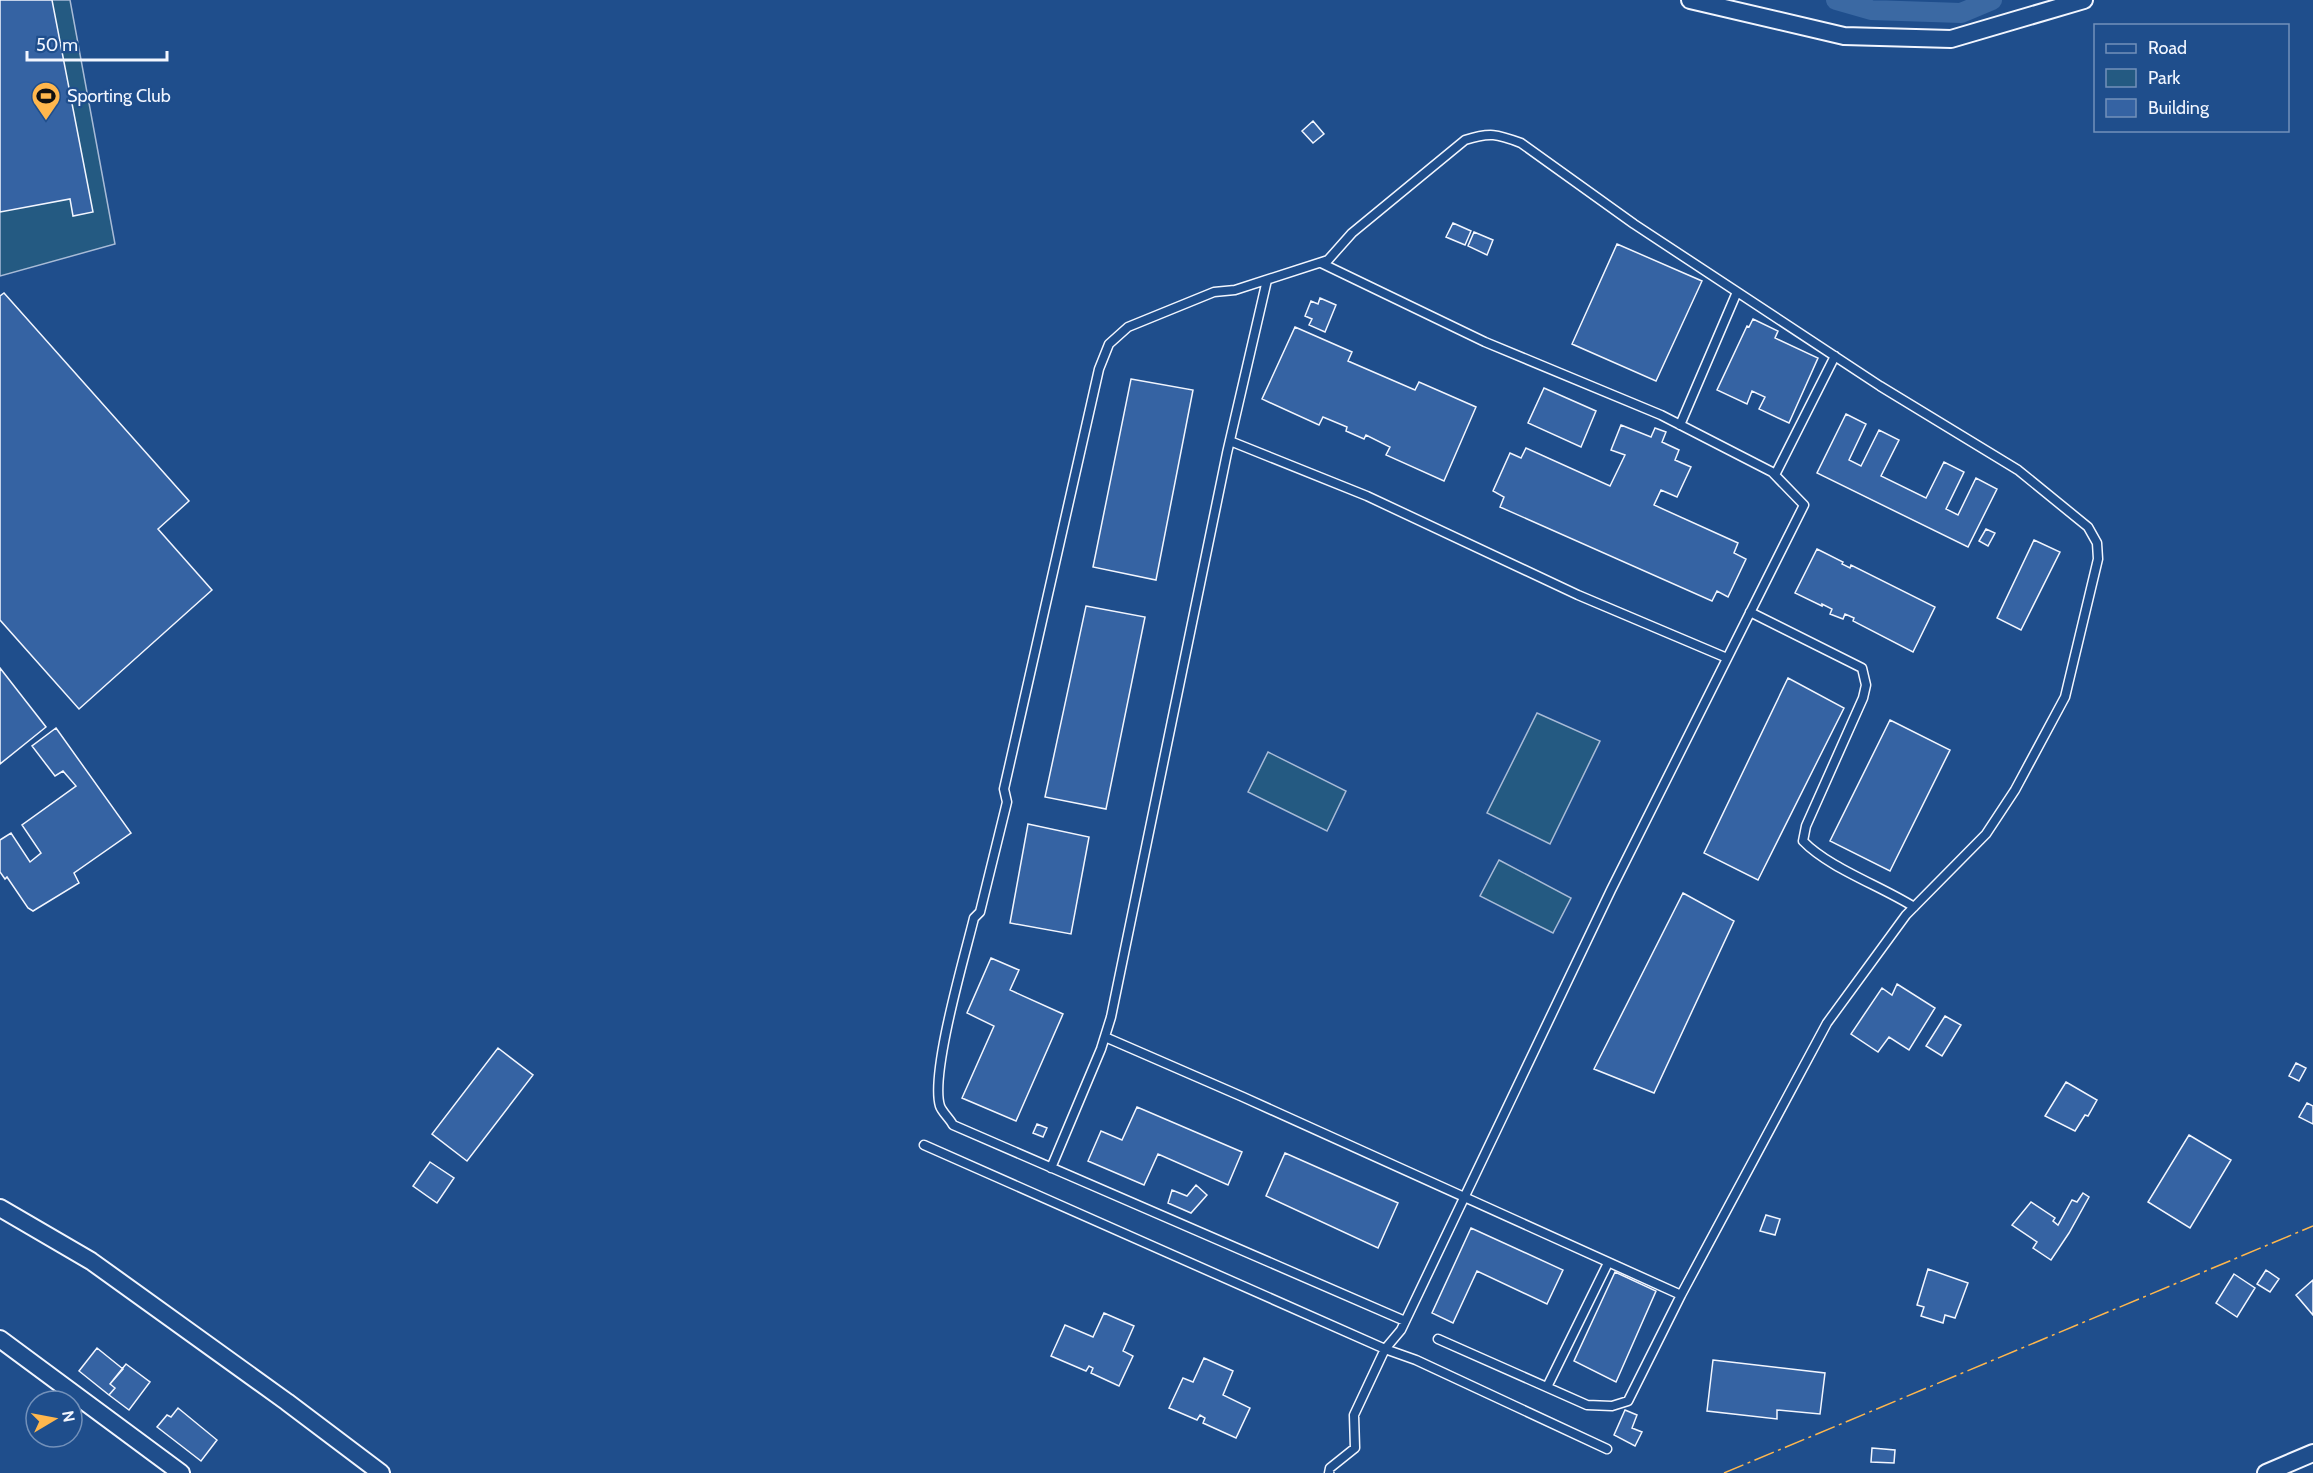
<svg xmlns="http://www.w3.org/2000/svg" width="2313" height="1473" viewBox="0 0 2313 1473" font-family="Cabin,sans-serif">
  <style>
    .green { fill: #245a82; stroke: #a8bbd7; stroke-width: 1.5 }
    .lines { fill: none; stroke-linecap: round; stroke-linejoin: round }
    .canal { stroke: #3b69a3; stroke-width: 20 }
    .building { fill: #3563a3; stroke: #f2f6ff; stroke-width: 1.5 }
    .service-casing { stroke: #f2f6ff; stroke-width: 11 }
    .minor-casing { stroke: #f2f6ff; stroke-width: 20 }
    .service { stroke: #1f4e8c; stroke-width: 8 }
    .minor { stroke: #1f4e8c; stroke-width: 16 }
    .power { stroke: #ffb74d; stroke-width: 1.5; stroke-dasharray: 21 4.5 3 4.5; stroke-linecap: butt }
    .labels { text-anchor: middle; stroke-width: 4.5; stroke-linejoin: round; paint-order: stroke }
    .poi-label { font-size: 18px; fill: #f2f6ff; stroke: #1f4e8c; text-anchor: start }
  </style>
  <rect width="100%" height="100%" fill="#1f4e8c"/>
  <path class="green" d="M 0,0 L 70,0 L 115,244 L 0,276 Z
    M 1537,713 L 1600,741 L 1550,844 L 1487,813 Z
    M 1268,752 L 1346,791 L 1327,831 L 1248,792 Z
    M 1499,860 L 1571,898 L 1553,933 L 1480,896 Z"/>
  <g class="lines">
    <path class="canal" d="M 1836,0 L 1871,10 L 1961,13 L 1992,0"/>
  </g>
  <path class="building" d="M 0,0 L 52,0 L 93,212 L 73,216 L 70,199 L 0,212 Z
    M 1313,121 L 1324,134 L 1313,143 L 1302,131 Z
    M 1453,223 L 1471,231 L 1465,245 L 1446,237 Z
    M 1474,232 L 1493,240 L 1487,255 L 1468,246 Z
    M 1617,244 L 1702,281 L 1656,381 L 1572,344 Z
    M 4,293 L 189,501 L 158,529 L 212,590 L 79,709 L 0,620 L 0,296 Z
    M 1320,298 L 1336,305 L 1325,332 L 1309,325 L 1312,319 L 1305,316 L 1311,301 L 1318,304 Z
    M 1753,319 L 1778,331 L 1775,338 L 1818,358 L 1789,423 L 1759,409 L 1765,397 L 1752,391 L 1747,404 L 1717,390 L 1747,326 L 1749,327 Z
    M 1295,327 L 1352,352 L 1348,361 L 1415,390 L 1419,382 L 1476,407 L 1444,481 L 1386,455 L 1390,447 L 1366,435 L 1364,439 L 1346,431 L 1347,427 L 1323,417 L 1319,425 L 1262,399 Z
    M 1131,379 L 1193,390 L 1156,580 L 1093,567 Z
    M 1544,388 L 1596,411 L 1581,447 L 1528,423 Z
    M 1846,414 L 1866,424 L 1849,460 L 1861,466 L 1879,430 L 1899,440 L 1881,476 L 1926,498 L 1944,462 L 1964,472 L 1946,509 L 1958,515 L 1976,478 L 1997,489 L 1968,547 L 1817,473 Z
    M 1621,425 L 1651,437 L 1655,428 L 1666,432 L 1662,442 L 1679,450 L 1675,460 L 1691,467 L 1677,497 L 1661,490 L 1654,505 L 1738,543 L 1734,553 L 1746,559 L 1728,597 L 1717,591 L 1712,601 L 1500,507 L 1504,497 L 1493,491 L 1510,453 L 1521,458 L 1526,448 L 1610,486 L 1625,455 L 1611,450 Z
    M 1986,529 L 1995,533 L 1988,546 L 1979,541 Z
    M 2034,540 L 2060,552 L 2021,630 L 1997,618 Z
    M 1817,549 L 1843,562 L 1842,564 L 1850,568 L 1851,565 L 1935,607 L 1913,652 L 1853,621 L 1854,618 L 1845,614 L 1843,619 L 1830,614 L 1832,609 L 1822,604 L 1822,606 L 1795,593 Z
    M 1086,606 L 1145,617 L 1106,809 L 1045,797 Z
    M 0,668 L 46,727 L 0,764 Z
    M 1788,678 L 1844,708 L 1758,880 L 1704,853 Z
    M 1890,720 L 1950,750 L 1890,871 L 1830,841 Z
    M 56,728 L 131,833 L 74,873 L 79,883 L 33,911 L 28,908 L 7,877 L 5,879 L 0,872 L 0,840 L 11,833 L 30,862 L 41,853 L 22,825 L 76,786 L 63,771 L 55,776 L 32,746 Z
    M 1028,824 L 1089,837 L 1071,934 L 1010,923 Z
    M 1683,893 L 1734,921 L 1654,1093 L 1594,1069 Z
    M 991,958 L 1019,970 L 1010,990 L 1063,1014 L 1016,1121 L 962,1098 L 994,1026 L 967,1013 Z
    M 1897,984 L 1935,1008 L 1909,1050 L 1889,1037 L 1878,1052 L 1851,1034 L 1882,988 L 1892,995 Z
    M 1945,1016 L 1961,1025 L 1942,1056 L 1926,1046 Z
    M 498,1048 L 533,1075 L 467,1161 L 432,1134 Z
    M 2296,1063 L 2306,1068 L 2299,1081 L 2289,1076 Z
    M 2066,1082 L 2097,1100 L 2088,1116 L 2085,1115 L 2075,1131 L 2045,1116 Z
    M 2307,1103 L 2313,1106 L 2313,1124 L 2299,1117 Z
    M 1137,1107 L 1242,1152 L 1228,1185 L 1158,1154 L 1144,1185 L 1088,1161 L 1101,1131 L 1122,1140 Z
    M 1037,1124 L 1047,1128 L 1043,1137 L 1033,1133 Z
    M 2189,1135 L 2231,1160 L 2190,1228 L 2148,1202 Z
    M 1285,1153 L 1398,1203 L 1378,1248 L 1266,1196 Z
    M 430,1162 L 454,1178 L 437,1203 L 413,1186 Z
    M 1196,1185 L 1207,1195 L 1191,1213 L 1168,1203 L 1172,1190 L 1187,1196 Z
    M 2083,1193 L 2089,1197 L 2069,1233 L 2051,1260 L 2033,1248 L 2037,1242 L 2012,1225 L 2031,1202 L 2055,1218 L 2053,1221 L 2058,1225 L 2072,1200 L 2077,1202 Z
    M 1766,1215 L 1780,1219 L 1775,1235 L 1760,1231 Z
    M 1471,1228 L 1563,1270 L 1547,1304 L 1477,1271 L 1453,1323 L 1432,1313 Z
    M 1928,1269 L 1968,1283 L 1955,1318 L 1945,1315 L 1943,1323 L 1921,1316 L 1924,1307 L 1917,1305 Z
    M 2266,1270 L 2279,1279 L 2270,1292 L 2257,1284 Z
    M 1615,1272 L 1656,1291 L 1616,1382 L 1574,1361 Z
    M 2234,1274 L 2255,1288 L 2237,1317 L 2216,1303 Z
    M 2313,1280 L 2313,1315 L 2296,1295 Z
    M 1104,1313 L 1134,1326 L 1123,1351 L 1133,1356 L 1119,1386 L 1091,1373 L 1093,1368 L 1089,1366 L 1086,1371 L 1051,1356 L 1065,1325 L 1093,1337 Z
    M 97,1348 L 123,1369 L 110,1384 L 115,1388 L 109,1395 L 79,1371 Z
    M 1204,1358 L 1233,1371 L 1223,1395 L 1250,1408 L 1236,1438 L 1203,1423 L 1205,1418 L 1200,1415 L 1197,1420 L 1169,1408 L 1183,1378 L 1193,1382 Z
    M 1713,1360 L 1825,1373 L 1820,1414 L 1777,1410 L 1777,1419 L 1707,1411 Z
    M 126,1364 L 150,1382 L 129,1410 L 109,1395 L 115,1388 L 110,1384 Z
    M 178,1408 L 217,1440 L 201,1461 L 157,1427 L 167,1415 L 171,1417 Z
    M 1625,1410 L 1637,1415 L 1632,1428 L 1642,1432 L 1635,1446 L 1614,1435 Z
    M 1872,1448 L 1895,1450 L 1894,1463 L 1871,1462 Z"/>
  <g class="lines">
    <g class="service-casing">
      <path id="service" d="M 1321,263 L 1485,342 L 1661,415 L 1772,472 L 1804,505 L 1611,890 L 1401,1330 L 1385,1349 L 1416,1360 L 1607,1449
        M 1680,425 L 1737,292
        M 1230,441 L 1367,496 L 1578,595 L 1727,658
        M 1775,475 L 1835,356
        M 1750,612 L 1862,668 L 1866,685 L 1863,698 L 1806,826 L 1803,841 C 1829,868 1881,886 1914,907
        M 1105,1037 L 1243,1097 L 1681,1295 L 1827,1023 L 1906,915 L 1986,834 L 2015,790 L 2065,697 L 2098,559 L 2097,543 L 2088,527 L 2018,470 L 1880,386 L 1634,224 L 1521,143 C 1497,134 1490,132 1465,140 L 1352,233 L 1328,260 L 1235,290 L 1214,292 L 1128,327 L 1109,344 L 1099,369 L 1004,789 L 1007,802 L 980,912 L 974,918 C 965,955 930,1074 940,1106 C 942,1112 950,1119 953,1125 L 1405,1321
        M 924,1145 L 1385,1349 L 1354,1415 L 1355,1448 L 1330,1468 L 1329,1473
        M 1051,1168 L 1101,1049 L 1111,1017 L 1227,453 L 1267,280
        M 1438,1339 L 1587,1405 L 1612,1406 L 1628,1401 L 1681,1295
        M 1547,1387 L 1608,1263"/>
    </g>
    <g class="minor-casing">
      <path id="minor" d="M 1690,0 L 1844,36 L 1951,39 L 2084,0
        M 0,1208 L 91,1261 L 287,1402 L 381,1473
        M 0,1339 L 181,1473
        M 2266,1473 L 2313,1453"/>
    </g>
    <use href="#service" class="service"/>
    <use href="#minor" class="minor"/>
    <path class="power" d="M 1724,1473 L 2313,1226"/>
  </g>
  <defs>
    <g id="stadium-pin" transform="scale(1.5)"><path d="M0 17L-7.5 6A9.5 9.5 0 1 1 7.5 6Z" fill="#ffb74d" stroke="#1f4e8c"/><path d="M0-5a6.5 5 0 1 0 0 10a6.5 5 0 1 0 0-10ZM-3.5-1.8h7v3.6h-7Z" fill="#111"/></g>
  </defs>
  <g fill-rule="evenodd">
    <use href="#stadium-pin" x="46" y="96"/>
  </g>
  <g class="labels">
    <g class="poi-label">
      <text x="67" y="102">Sporting Club</text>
    </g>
  </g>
  <rect x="2094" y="24" width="195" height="108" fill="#1f4e8c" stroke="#7391ba" stroke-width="1.5"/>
  <rect x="2106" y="44" width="30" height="9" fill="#1f4e8c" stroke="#7391ba" stroke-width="1.5"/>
  <text x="2148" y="54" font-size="18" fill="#f2f6ff">Road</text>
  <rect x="2106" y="69" width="30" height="18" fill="#245a82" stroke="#7391ba" stroke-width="1.5"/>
  <text x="2148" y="84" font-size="18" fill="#f2f6ff">Park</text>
  <rect x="2106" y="99" width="30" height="18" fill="#3563a3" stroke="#7391ba" stroke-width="1.5"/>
  <text x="2148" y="114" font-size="18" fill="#f2f6ff">Building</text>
  <g transform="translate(54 1419) rotate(80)"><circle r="28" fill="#1f4e8c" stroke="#7391ba" stroke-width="1.5"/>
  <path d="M0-4.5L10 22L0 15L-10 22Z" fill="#ffb74d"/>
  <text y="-9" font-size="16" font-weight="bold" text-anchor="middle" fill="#f2f6ff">N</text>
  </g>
  <path d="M27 51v9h140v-9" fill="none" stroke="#f2f6ff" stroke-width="3"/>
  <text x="36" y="51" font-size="18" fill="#f2f6ff" stroke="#1f4e8c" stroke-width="4.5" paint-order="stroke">50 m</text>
</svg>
